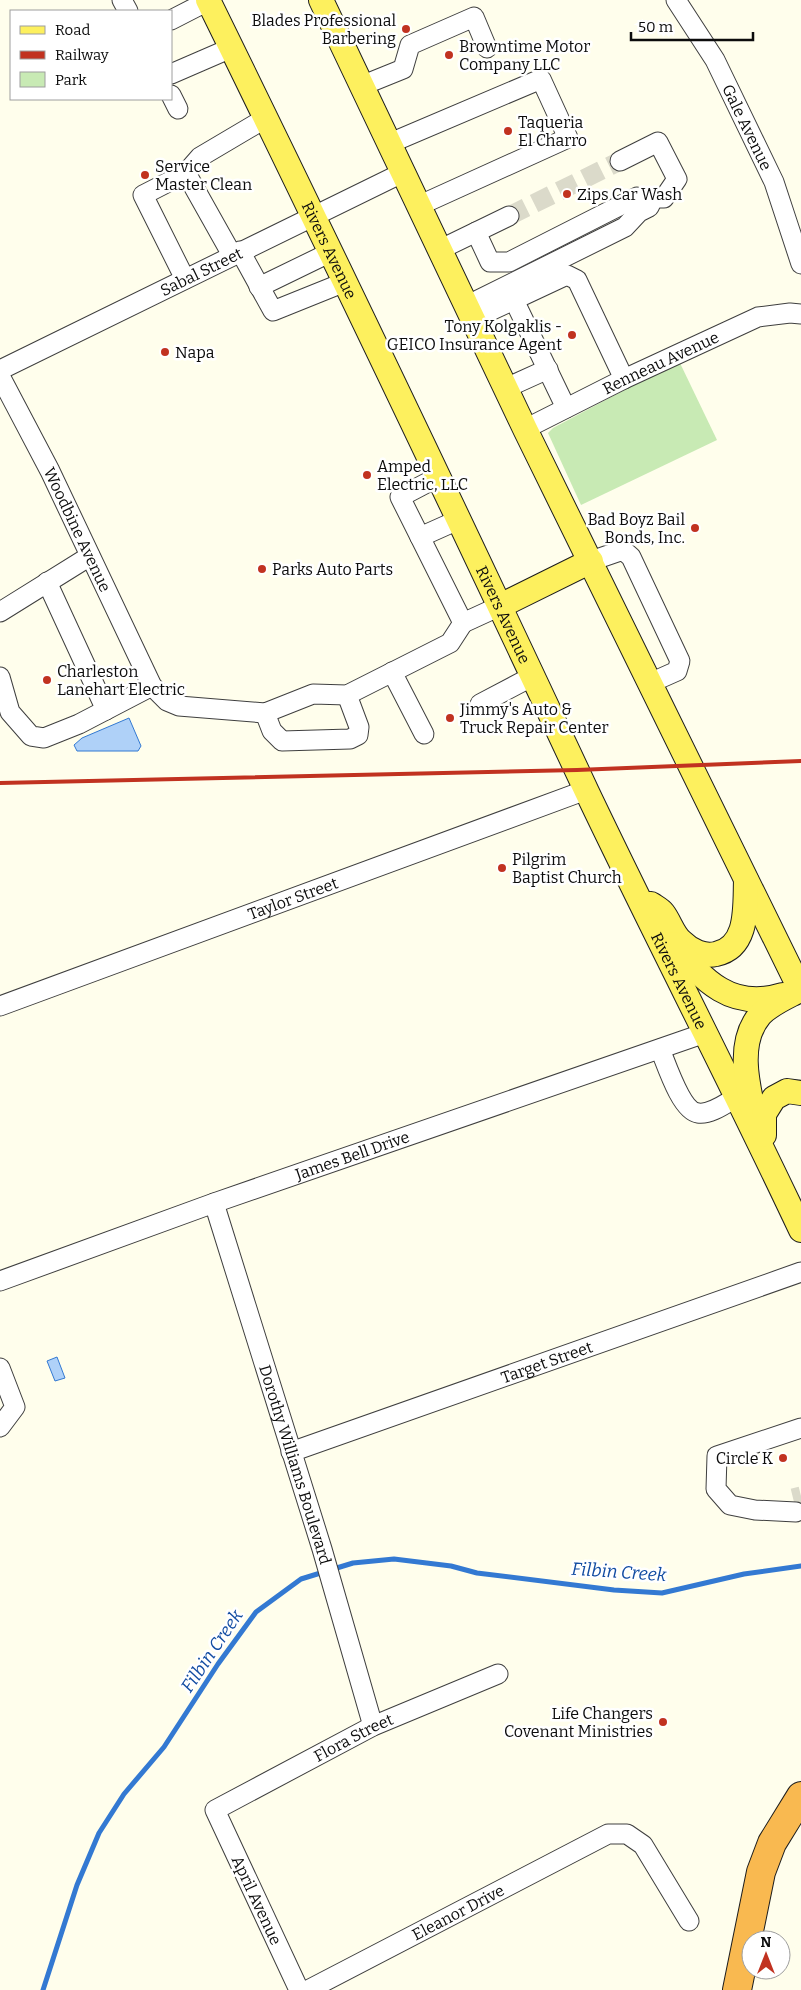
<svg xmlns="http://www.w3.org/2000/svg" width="801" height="1990" viewBox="0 0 801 1990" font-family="Bitter,serif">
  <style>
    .green { fill: #c8eab4 }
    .water { fill: #afd1f8; stroke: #3379d2 }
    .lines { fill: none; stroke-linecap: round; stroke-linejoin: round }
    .stream { stroke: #3379d2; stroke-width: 5 }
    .minor-tunnel { stroke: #dbdaca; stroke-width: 19; stroke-dasharray: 19 9; stroke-linecap: butt }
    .minor-casing { stroke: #3f3f3f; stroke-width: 21 }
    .major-casing { stroke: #1d1d1d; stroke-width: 26 }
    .highway-casing { stroke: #1d1d1d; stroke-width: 30 }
    .minor { stroke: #fff; stroke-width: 19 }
    .major { stroke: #fdf05e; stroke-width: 24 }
    .highway { stroke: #f9b950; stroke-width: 28 }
    .rail { stroke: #c13220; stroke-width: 4 }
    .poi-dot { fill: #c13220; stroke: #fff; stroke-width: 2 }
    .labels { text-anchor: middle; stroke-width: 5; stroke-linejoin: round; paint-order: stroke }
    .poi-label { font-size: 16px; fill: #0c0c0c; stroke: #fff; text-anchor: start }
    .street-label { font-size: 16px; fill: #0c0c0c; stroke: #fff }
    .water-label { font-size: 18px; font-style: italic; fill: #124ca2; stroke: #fff }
  </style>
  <rect width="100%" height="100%" fill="#fffeec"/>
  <path class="green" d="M 679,361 L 717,440 L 581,505 L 548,433 L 553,428 Z"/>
  <path class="water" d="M 129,718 L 141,746 L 138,751 L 77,751 L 74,745 L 82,738 Z
    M 57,1357 L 65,1378 L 55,1381 L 47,1361 Z"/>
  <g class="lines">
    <path class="stream" d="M 43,1990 L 77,1885 L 99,1833 L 124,1794 L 164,1747 L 218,1664 L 256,1612 L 301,1579 L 353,1563 L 394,1559 L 451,1566 L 477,1573 L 614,1590 L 662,1593 L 744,1574 L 801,1566"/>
    <path class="minor-tunnel" d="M 509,216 L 620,161
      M 793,1498 L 801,1496"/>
    <g class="minor-casing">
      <g id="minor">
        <path d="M 122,0 L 128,11"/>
        <path id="s1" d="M 676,0 L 715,60 L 774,182 L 801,264"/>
        <path d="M 171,20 L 208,1"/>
        <path d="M 171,74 L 231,48"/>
        <path d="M 361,86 L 403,69 L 410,45 L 474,17 L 487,48"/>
        <path d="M 171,95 L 178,109"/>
        <path d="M 388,144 L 541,79 L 568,138 L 418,206"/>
        <path d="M 620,161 L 658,142 L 677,179 L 664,198 L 657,198"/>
        <path d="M 186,173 L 232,255"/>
        <path d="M 476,232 L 490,262 L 509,262 L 637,197"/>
        <path d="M 439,250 L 509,216"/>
        <path d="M 240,251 L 273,311 L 345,282"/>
        <path d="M 185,279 L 143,195 L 186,173 L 200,157 L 266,118"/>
        <path d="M 259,287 L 331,252"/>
        <path d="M 514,300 L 566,408"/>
        <path d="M 466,306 L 625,227 L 639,212 L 649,207 L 652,201"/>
        <path d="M 473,319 L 567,275 L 577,280 L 624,379"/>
        <path id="s2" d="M 0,370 L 402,173"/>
        <path id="s3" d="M 0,376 L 50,471 L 152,686 L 167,701 L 179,706 L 265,713 L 313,694 L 347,695 L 450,643 L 463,623"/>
        <path d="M 506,388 L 548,369"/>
        <path id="s4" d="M 525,429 L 624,379 L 758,317 L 790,313 L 801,314"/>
        <path d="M 438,477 L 400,497 L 463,623 L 500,606"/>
        <path d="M 420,537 L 458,520"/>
        <path d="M 591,561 L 623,550 L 631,557 L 680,661 L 677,671 L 650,683"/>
        <path d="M 47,582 L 106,710"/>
        <path d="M 0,612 L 90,556"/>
        <path d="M 392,672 L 424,734"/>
        <path d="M 0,677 L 10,712 L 31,736 L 44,738 L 79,724 L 152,686"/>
        <path d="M 480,704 L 533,676"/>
        <path d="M 265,713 L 272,731 L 282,741 L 350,739 L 358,735 L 359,727 L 347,695"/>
        <path id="s5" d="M 0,1006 L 586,790"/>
        <path d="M 660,1049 C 666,1063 681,1111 698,1113 C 711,1115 726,1103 737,1097"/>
        <path id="s6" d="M 214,1203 L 322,1549 L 373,1726"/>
        <path id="s7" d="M 0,1281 L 214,1203 L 705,1033"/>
        <path d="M 0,1368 L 15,1407 L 0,1427"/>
        <path id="s8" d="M 291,1452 L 801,1272"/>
        <path d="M 796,1512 L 755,1510 L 730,1505 L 716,1489 L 717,1456 L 801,1428"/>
        <path id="s9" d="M 299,1990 L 215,1810 L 373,1726 L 498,1674"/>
        <path id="s10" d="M 308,1990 L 608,1834 L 627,1834 L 643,1845 L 689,1921"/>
      </g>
    </g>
    <g class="major-casing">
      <g id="major">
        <path id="s11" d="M 208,0 C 337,263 463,527 587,792 C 657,939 732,1083 801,1230"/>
        <path d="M 321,0 L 525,429 L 801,991"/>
        <path d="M 500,606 L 591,561"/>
        <path d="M 651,904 C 655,907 660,909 663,913 C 670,922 673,935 682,942 C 691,951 704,957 716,954 C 749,947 745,906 746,880"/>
        <path d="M 673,944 C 704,981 731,1011 783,995"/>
        <path d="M 754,1114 C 747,1083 737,1042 760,1015 C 770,1004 787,997 800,990"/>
        <path d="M 764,1135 L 764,1114 L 774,1098 L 787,1091 L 801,1093"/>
      </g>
    </g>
    <g class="highway-casing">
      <path id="highway" d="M 737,1990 L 761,1872 L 772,1843 L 801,1796"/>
    </g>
    <use href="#minor" class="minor"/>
    <use href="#major" class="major"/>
    <use href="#highway" class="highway"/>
    <path class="rail" d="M 0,783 L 577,770 L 801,761"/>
  </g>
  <g class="poi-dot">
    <circle cx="406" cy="29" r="5"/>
    <circle cx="449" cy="55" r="5"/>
    <circle cx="508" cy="131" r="5"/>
    <circle cx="145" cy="175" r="5"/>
    <circle cx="567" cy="194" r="5"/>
    <circle cx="572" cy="335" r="5"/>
    <circle cx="165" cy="352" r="5"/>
    <circle cx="367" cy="475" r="5"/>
    <circle cx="695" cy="528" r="5"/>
    <circle cx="262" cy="569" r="5"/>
    <circle cx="47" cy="680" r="5"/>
    <circle cx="450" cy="718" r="5"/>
    <circle cx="502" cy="868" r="5"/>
    <circle cx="783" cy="1458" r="5"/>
    <circle cx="663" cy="1722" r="5"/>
  </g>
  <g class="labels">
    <g class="poi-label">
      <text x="396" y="26" text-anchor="end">Blades Professional<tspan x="396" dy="18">Barbering</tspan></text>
      <text x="459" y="52">Browntime Motor<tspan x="459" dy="18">Company LLC</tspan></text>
      <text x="518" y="128">Taqueria<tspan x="518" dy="18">El Charro</tspan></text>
      <text x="155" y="172">Service<tspan x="155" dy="18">Master Clean</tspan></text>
      <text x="577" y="200">Zips Car Wash</text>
      <text x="562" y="332" text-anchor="end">Tony Kolgaklis -<tspan x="562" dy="18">GEICO Insurance Agent</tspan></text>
      <text x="175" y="358">Napa</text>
      <text x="377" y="472">Amped<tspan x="377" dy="18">Electric, LLC</tspan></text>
      <text x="685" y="525" text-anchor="end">Bad Boyz Bail<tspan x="685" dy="18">Bonds, Inc.</tspan></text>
      <text x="272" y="575">Parks Auto Parts</text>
      <text x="57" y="677">Charleston<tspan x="57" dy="18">Lanehart Electric</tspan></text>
      <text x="460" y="715">Jimmy's Auto &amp;<tspan x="460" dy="18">Truck Repair Center</tspan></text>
      <text x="512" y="865">Pilgrim<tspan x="512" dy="18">Baptist Church</tspan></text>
      <text x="773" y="1464" text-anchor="end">Circle K</text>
      <text x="653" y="1719" text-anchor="end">Life Changers<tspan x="653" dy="18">Covenant Ministries</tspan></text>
    </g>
    <g class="street-label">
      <text dy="6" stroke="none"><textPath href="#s1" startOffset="146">Gale Avenue</textPath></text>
      <text dy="6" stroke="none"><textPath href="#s11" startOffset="278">Rivers Avenue</textPath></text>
      <text dy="6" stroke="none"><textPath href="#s2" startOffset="224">Sabal Street</textPath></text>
      <text dy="6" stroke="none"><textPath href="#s4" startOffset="151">Renneau Avenue</textPath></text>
      <text dy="6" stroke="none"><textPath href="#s3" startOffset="172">Woodbine Avenue</textPath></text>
      <text dy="6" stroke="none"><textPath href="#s11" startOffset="682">Rivers Avenue</textPath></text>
      <text dy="6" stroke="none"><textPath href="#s5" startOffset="312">Taylor Street</textPath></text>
      <text dy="6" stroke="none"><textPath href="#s11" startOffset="1088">Rivers Avenue</textPath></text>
      <text dy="6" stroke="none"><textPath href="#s7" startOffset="374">James Bell Drive</textPath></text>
      <text dy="6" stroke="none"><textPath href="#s8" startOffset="271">Target Street</textPath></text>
      <text dy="6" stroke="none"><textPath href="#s6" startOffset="274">Dorothy Williams Boulevard</textPath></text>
      <text dy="6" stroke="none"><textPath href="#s9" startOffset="355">Flora Street</textPath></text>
      <text transform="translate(257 1900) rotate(65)" y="6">April Avenue</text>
      <text dy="6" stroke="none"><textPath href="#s10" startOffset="169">Eleanor Drive</textPath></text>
    </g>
    <g class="water-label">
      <text transform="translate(619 1572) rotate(4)" y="6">Filbin Creek</text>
      <text transform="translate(212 1651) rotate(-56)" y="6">Filbin Creek</text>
    </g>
  </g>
  <rect x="10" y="10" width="162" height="90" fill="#ffffff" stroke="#9e9e9e"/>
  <rect x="20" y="26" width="25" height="8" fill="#fdf05e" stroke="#9e9e9e"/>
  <text x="55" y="35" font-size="15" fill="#0c0c0c">Road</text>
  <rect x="20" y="51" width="25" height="8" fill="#c13220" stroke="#9e9e9e"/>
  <text x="55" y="60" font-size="15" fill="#0c0c0c">Railway</text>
  <rect x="20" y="72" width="25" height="15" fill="#c8eab4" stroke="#9e9e9e"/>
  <text x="55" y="85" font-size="15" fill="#0c0c0c">Park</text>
  <g transform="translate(766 1955)"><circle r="24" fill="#ffffff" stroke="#9e9e9e"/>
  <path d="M0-4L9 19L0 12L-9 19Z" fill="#c13220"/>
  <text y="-8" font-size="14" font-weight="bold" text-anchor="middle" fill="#0c0c0c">N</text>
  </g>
  <path d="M631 32v8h122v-8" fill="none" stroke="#0c0c0c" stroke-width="2.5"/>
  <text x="638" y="32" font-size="15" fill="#0c0c0c" stroke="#ffffff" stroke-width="4" paint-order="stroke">50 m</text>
</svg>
